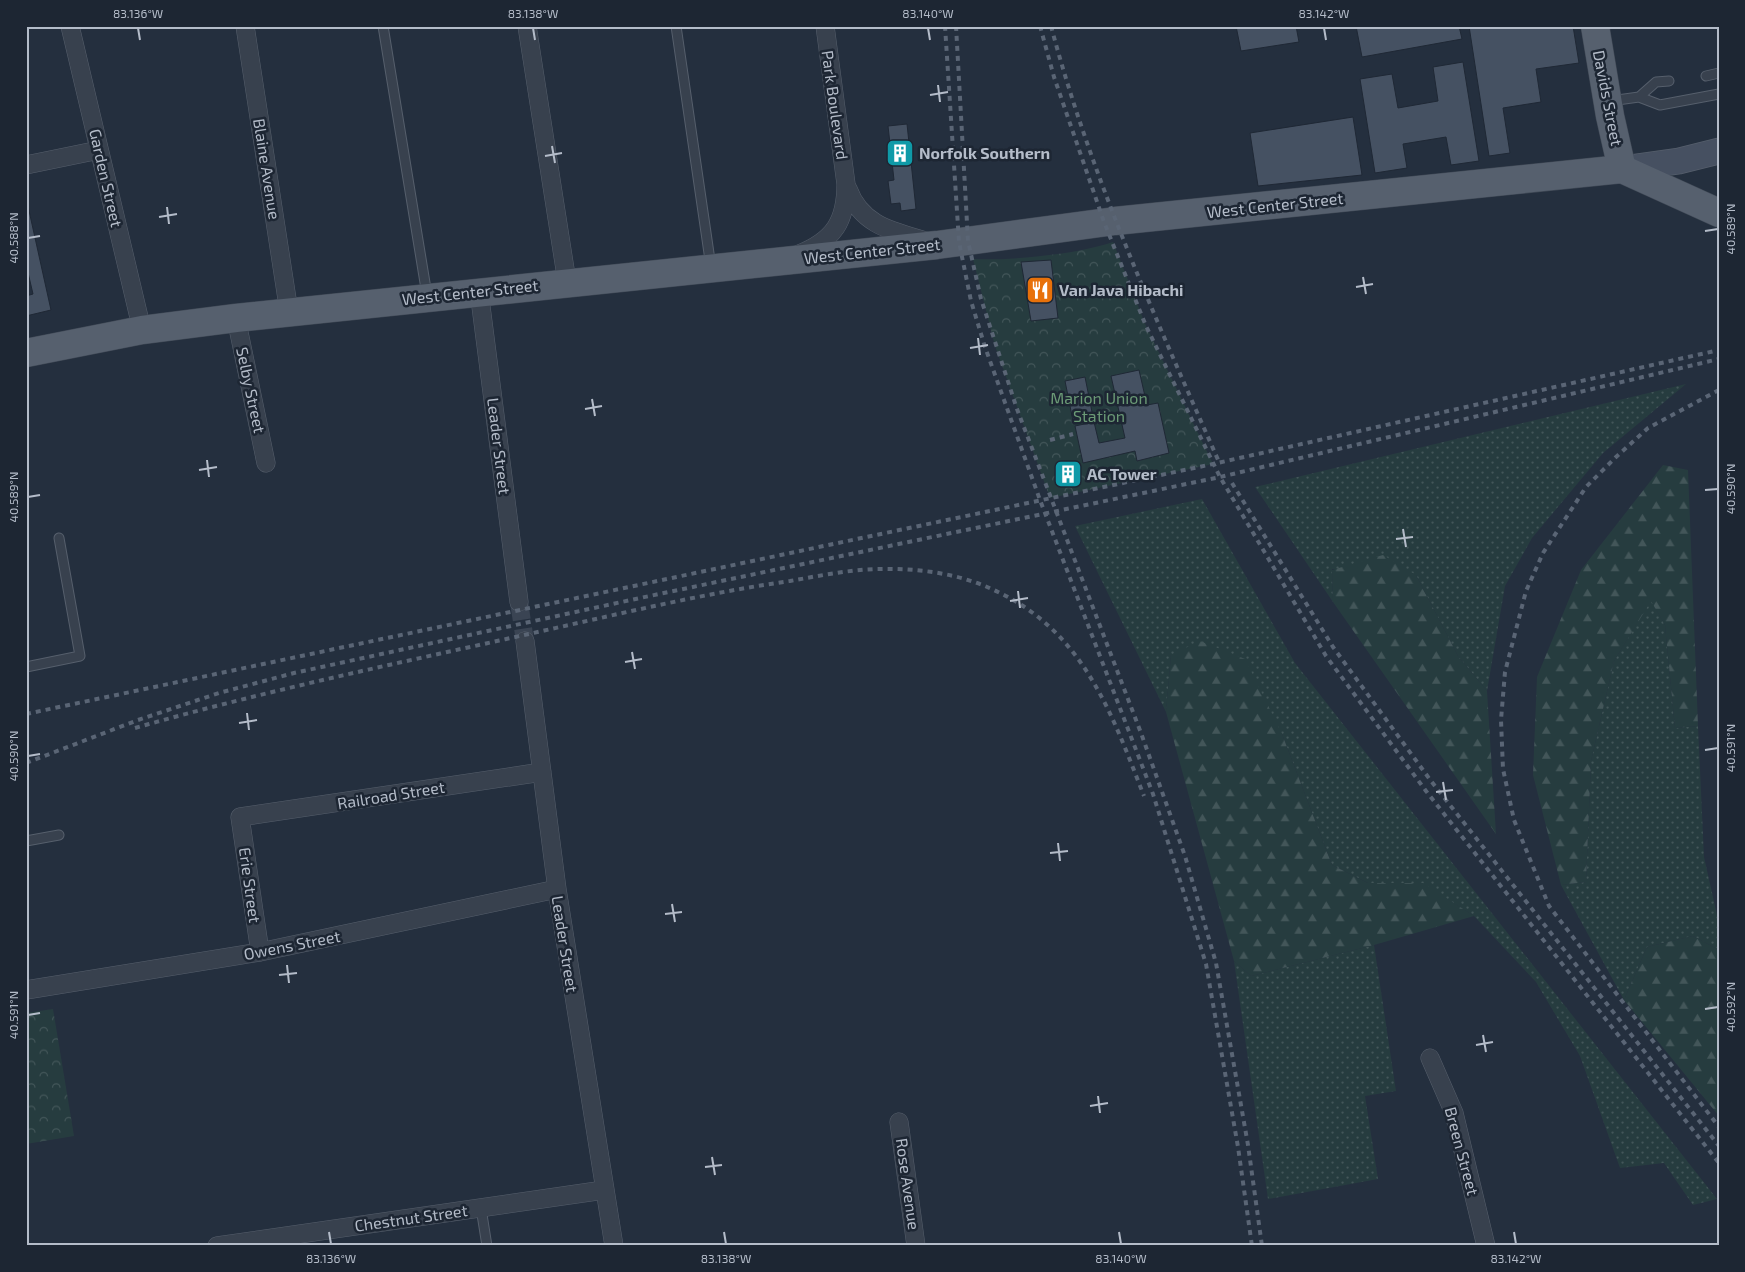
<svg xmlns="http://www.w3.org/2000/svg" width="1745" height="1272" viewBox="0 0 1745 1272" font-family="'Exo 2',sans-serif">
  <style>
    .grass { fill: url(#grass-dots) }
    .forest { fill: url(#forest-firs) }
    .park { fill: url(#park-crowns) }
    .building { fill: #455162; stroke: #1f2835 }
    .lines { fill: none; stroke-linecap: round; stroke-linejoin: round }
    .street-tunnel { stroke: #3a4453; stroke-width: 18; stroke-dasharray: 18 9; stroke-linecap: butt }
    .lane-casing { stroke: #565f6c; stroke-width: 11 }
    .street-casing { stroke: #565f6c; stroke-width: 19 }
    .secondary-casing { stroke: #565f6c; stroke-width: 27 }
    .primary-casing { stroke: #414a57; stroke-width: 29 }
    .lane { stroke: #38414e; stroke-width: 9 }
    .street { stroke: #38414e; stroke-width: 18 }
    .secondary { stroke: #465061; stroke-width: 25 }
    .primary { stroke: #56606e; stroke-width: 28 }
    .rail { stroke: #5a6575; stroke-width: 4; stroke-dasharray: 5 5; stroke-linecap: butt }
    .ticks { fill: none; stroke: #b4bcc9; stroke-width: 2 }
    .labels { text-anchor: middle; stroke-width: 5; stroke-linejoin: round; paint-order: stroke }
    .street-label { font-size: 16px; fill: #b4bcc9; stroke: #1d2633 }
    .poi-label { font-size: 16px; font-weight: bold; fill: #b4bcc9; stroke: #1d2633; text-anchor: start }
    .park-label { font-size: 16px; fill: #6b9a76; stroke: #1d2633 }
    .neatline { fill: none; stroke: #b4bcc9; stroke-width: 2 }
    .ticks-label { font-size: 12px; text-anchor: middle; fill: #b4bcc9 }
  </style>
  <defs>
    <pattern id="grass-dots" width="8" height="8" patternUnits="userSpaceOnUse" patternTransform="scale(1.25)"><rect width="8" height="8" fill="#263c3f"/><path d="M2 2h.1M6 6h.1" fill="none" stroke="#435659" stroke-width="1.8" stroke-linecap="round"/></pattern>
    <pattern id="forest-firs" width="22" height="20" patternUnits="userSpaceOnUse" patternTransform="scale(1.25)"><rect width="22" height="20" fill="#263c3f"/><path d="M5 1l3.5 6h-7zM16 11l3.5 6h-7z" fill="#435659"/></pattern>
    <pattern id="park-crowns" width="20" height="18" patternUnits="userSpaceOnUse" patternTransform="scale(1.25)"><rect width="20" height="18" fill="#263c3f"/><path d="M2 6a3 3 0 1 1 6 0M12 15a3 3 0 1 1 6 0" fill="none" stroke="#435659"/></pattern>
  </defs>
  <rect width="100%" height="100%" fill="#242f3e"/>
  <path class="grass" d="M 1686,384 L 1603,453 L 1532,538 L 1505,586 L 1487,691 L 1458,656 L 1416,575 L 1332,569 L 1333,602 L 1255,487 Z
    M 1202,499 L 1295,663 L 1717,1199 L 1693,1205 L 1664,1163 L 1620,1168 L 1580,1056 L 1536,982 L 1474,916 L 1423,884 L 1368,883 L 1332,865 L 1282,734 L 1171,655 L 1166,712 L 1075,526 Z
    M 1651,600 L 1665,625 L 1675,728 L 1698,726 L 1704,857 L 1719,924 L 1719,950 L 1693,936 L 1647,947 L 1624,1000 L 1561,885 L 1586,882 L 1591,761 L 1614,661 Z
    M 1374,945 L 1396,1091 L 1365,1096 L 1378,1179 L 1268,1199 L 1234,961 L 1251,976 Z"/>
  <path class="forest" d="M 1663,465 L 1688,470 L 1698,726 L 1675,728 L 1665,625 L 1651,601 L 1614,661 L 1591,761 L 1586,882 L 1561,885 L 1533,775 L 1537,677 L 1581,570 Z
    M 1383,555 L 1416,575 L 1458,656 L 1487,691 L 1496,834 L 1333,602 L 1332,570 Z
    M 1200,641 L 1245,659 L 1282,734 L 1332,865 L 1368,883 L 1423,883 L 1474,916 L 1374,945 L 1251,976 L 1234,961 L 1166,712 L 1171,655 Z
    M 1693,936 L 1719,950 L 1719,1116 L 1624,1000 L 1647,947 Z"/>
  <path class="park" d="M 1113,242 L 1146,326 L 1213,464 L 1050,498 L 995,346 L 973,259 C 1009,261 1079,254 1113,242 Z
    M 53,1009 L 74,1136 L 26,1144 L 26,1013 Z"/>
  <path class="building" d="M 1236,26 L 1296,26 L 1299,42 L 1241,51 Z
    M 1356,26 L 1459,26 L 1462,39 L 1362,57 Z
    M 1469,26 L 1573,26 L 1579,63 L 1536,69 L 1541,102 L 1503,108 L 1510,153 L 1489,156 Z
    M 1463,62 L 1479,161 L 1451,165 L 1446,137 L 1403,144 L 1407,168 L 1375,173 L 1360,79 L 1392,74 L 1398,108 L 1438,101 L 1433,67 Z
    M 1353,117 L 1362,175 L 1258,186 L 1250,133 Z
    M 907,124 L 916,209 L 901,211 L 900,203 L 891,204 L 888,181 L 894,180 L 888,126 Z
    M 26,197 L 51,310 L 26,316 L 26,296 L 33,294 L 26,264 Z
    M 1051,260 L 1058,318 L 1031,321 L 1021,262 Z
    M 1139,370 L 1147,405 L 1158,403 L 1169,453 L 1137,461 L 1135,451 L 1083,463 L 1075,426 L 1094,422 L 1099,443 L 1125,438 L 1111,376 Z
    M 1085,377 L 1093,417 L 1073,421 L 1065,381 Z
    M 1076,468 L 1077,476 L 1059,480 L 1058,471 Z"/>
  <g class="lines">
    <path class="street-tunnel" d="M 519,602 L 525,641"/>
    <g class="lane-casing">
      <path id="lane" d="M 383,26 L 427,295
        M 676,26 L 711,267
        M 1706,76 L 1719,73
        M 1639,97 L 1656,82 L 1669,81
        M 1610,101 L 1639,97 L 1660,105 L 1719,94
        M 26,667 L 80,656 L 59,538
        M 26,841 L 59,835
        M 481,1208 L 487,1246"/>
    </g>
    <g class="street-casing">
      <path id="street" d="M 70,26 L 142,330
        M 245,26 L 289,312
        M 527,26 L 567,282
        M 26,165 L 99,150
        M 848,189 C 861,225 892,231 926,241
        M 799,254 C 834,240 846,221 846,184 L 825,26
        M 479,291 L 519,602
        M 236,318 L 266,463
        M 525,641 L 557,889 L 614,1246
        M 260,952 L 240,817 L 542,772
        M 26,990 L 260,952 L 557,889
        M 1430,1058 L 1454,1113 L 1486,1246
        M 899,1122 L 916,1246
        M 217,1246 L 604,1190"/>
    </g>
    <g class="secondary-casing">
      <path id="secondary" d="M 1622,169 L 1679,161 L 1719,151"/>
    </g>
    <g class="primary-casing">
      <path id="primary" d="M 1595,26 L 1610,116 L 1622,169
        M 1622,169 L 1719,213
        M 26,353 L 142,330 L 236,318 L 937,245 L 1115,221 L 1622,169"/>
    </g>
    <use href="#lane" class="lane"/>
    <use href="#street" class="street"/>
    <use href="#secondary" class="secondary"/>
    <use href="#primary" class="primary"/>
    <path class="rail" d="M 945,26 L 959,242 L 971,301 L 985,347 L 1040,500 L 1153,794 L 1206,964 L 1238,1147 L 1252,1246
      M 956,26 L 968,241 L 981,299 L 1017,409 L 1141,733 L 1185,856 L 1216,963 L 1248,1145 L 1262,1246
      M 1040,26 L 1054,77 L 1104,222 L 1146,326 L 1220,477 L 1326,656 L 1426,791 L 1719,1163
      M 1051,26 C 1091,177 1156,319 1219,462
      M 1719,390 L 1648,428 L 1616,457 L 1586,487 L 1543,553 L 1526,591 L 1505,672 L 1501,720 L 1503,769 L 1514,820 L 1549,906 L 1719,1127
      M 1050,440 L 1073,434
      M 1232,483 L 1333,647 L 1431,781 L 1719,1146
      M 26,714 L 1213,464 L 1719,350
      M 135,728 C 275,688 418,659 560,627 C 636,610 713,592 790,581 C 818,576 847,570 876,569 C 918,568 960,573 998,592 C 1084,633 1112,714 1144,796
      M 26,763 L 138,720 L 219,693 L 294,673 L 640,598 L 1220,477 L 1719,359"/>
  </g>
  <path class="ticks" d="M 138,28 L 140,40M 533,28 L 535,40M 928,28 L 930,40M 1324,28 L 1326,40M 938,85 L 940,102M 930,95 L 948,92M 552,146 L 555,163M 545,156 L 562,153M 167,207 L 169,224M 159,217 L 177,214M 1705,231 L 1718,229M 28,238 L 40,236M 1363,277 L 1366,294M 1356,287 L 1373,284M 978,338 L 980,355M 970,348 L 988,345M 592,399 L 595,416M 585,409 L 602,406M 207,460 L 209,477M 199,470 L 217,467M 1705,490 L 1718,489M 28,497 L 40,495M 1403,529 L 1406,547M 1396,539 L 1413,537M 1018,591 L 1020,608M 1010,601 L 1028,598M 632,652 L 635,669M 625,662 L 642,659M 247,713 L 249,730M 239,723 L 257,720M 1705,750 L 1718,748M 28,756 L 40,754M 1443,782 L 1446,800M 1436,792 L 1453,790M 1058,843 L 1060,861M 1050,853 L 1068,851M 672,904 L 675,922M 665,914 L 682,912M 287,965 L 289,983M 279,975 L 297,973M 1705,1009 L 1718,1007M 28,1015 L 40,1013M 1483,1035 L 1486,1052M 1476,1045 L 1493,1042M 1098,1096 L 1100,1113M 1090,1106 L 1108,1103M 712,1157 L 715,1175M 705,1167 L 722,1165M 329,1232 L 331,1244M 724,1232 L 726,1244M 1119,1232 L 1121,1244M 1514,1232 L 1516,1244"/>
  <defs>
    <g id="building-square" transform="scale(1.4375)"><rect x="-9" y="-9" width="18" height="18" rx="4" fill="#0f9aa8" stroke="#1d2633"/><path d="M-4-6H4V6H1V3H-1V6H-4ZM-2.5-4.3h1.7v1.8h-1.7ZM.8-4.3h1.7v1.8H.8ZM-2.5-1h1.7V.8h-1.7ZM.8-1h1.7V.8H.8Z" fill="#fff"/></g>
    <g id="restaurant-square" transform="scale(1.4375)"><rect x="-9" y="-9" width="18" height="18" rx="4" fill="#e8710a" stroke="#1d2633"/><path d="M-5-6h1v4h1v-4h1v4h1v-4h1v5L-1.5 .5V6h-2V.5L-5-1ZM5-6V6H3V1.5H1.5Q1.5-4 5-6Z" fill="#fff"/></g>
  </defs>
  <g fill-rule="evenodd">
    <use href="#building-square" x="900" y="153"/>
    <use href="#restaurant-square" x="1040" y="290"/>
    <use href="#building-square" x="1068" y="474"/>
  </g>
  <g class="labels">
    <g class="street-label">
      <text transform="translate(1608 98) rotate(79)" y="6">Davids Street</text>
      <text transform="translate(835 105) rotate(82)" y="6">Park Boulevard</text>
      <text transform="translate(267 169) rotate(81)" y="6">Blaine Avenue</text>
      <text transform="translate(106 178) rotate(77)" y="6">Garden Street</text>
      <text transform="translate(1275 205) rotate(-6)" y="6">West Center Street</text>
      <text transform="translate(872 251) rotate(-6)" y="6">West Center Street</text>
      <text transform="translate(470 292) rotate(-6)" y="6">West Center Street</text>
      <text transform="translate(251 390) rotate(78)" y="6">Selby Street</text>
      <text transform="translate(499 446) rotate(83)" y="6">Leader Street</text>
      <text transform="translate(391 795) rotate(-9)" y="6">Railroad Street</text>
      <text transform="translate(250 885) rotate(82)" y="6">Erie Street</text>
      <text transform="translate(565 944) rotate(81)" y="6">Leader Street</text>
      <text transform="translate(292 945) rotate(-11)" y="6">Owens Street</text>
      <text transform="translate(1462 1151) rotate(75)" y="6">Breen Street</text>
      <text transform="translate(908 1184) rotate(82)" y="6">Rose Avenue</text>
      <text transform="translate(411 1218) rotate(-8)" y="6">Chestnut Street</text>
    </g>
    <g class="poi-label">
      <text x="919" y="159">Norfolk Southern</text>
      <text x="1059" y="296">Van Java Hibachi</text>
      <text x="1087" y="480">AC Tower</text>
    </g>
    <g class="park-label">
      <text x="1099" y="404">Marion Union<tspan x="1099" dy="18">Station</tspan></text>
    </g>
  </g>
  <rect width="1745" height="1272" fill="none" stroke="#1d2633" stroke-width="55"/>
  <rect x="28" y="28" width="1690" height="1216" class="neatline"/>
  <g class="ticks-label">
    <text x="138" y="18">83.136°W</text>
    <text x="533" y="18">83.138°W</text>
    <text x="928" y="18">83.140°W</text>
    <text x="1324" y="18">83.142°W</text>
    <text transform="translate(1731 229) rotate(-90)" y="4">40.589°N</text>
    <text transform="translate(14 238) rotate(-90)" y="4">40.588°N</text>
    <text transform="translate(1731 489) rotate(-90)" y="4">40.590°N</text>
    <text transform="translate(14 497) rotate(-90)" y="4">40.589°N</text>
    <text transform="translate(1731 748) rotate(-90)" y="4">40.591°N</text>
    <text transform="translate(14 756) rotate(-90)" y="4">40.590°N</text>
    <text transform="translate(1731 1007) rotate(-90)" y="4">40.592°N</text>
    <text transform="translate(14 1015) rotate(-90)" y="4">40.591°N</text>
    <text x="331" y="1263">83.136°W</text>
    <text x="726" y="1263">83.138°W</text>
    <text x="1121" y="1263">83.140°W</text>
    <text x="1516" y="1263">83.142°W</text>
  </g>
</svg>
